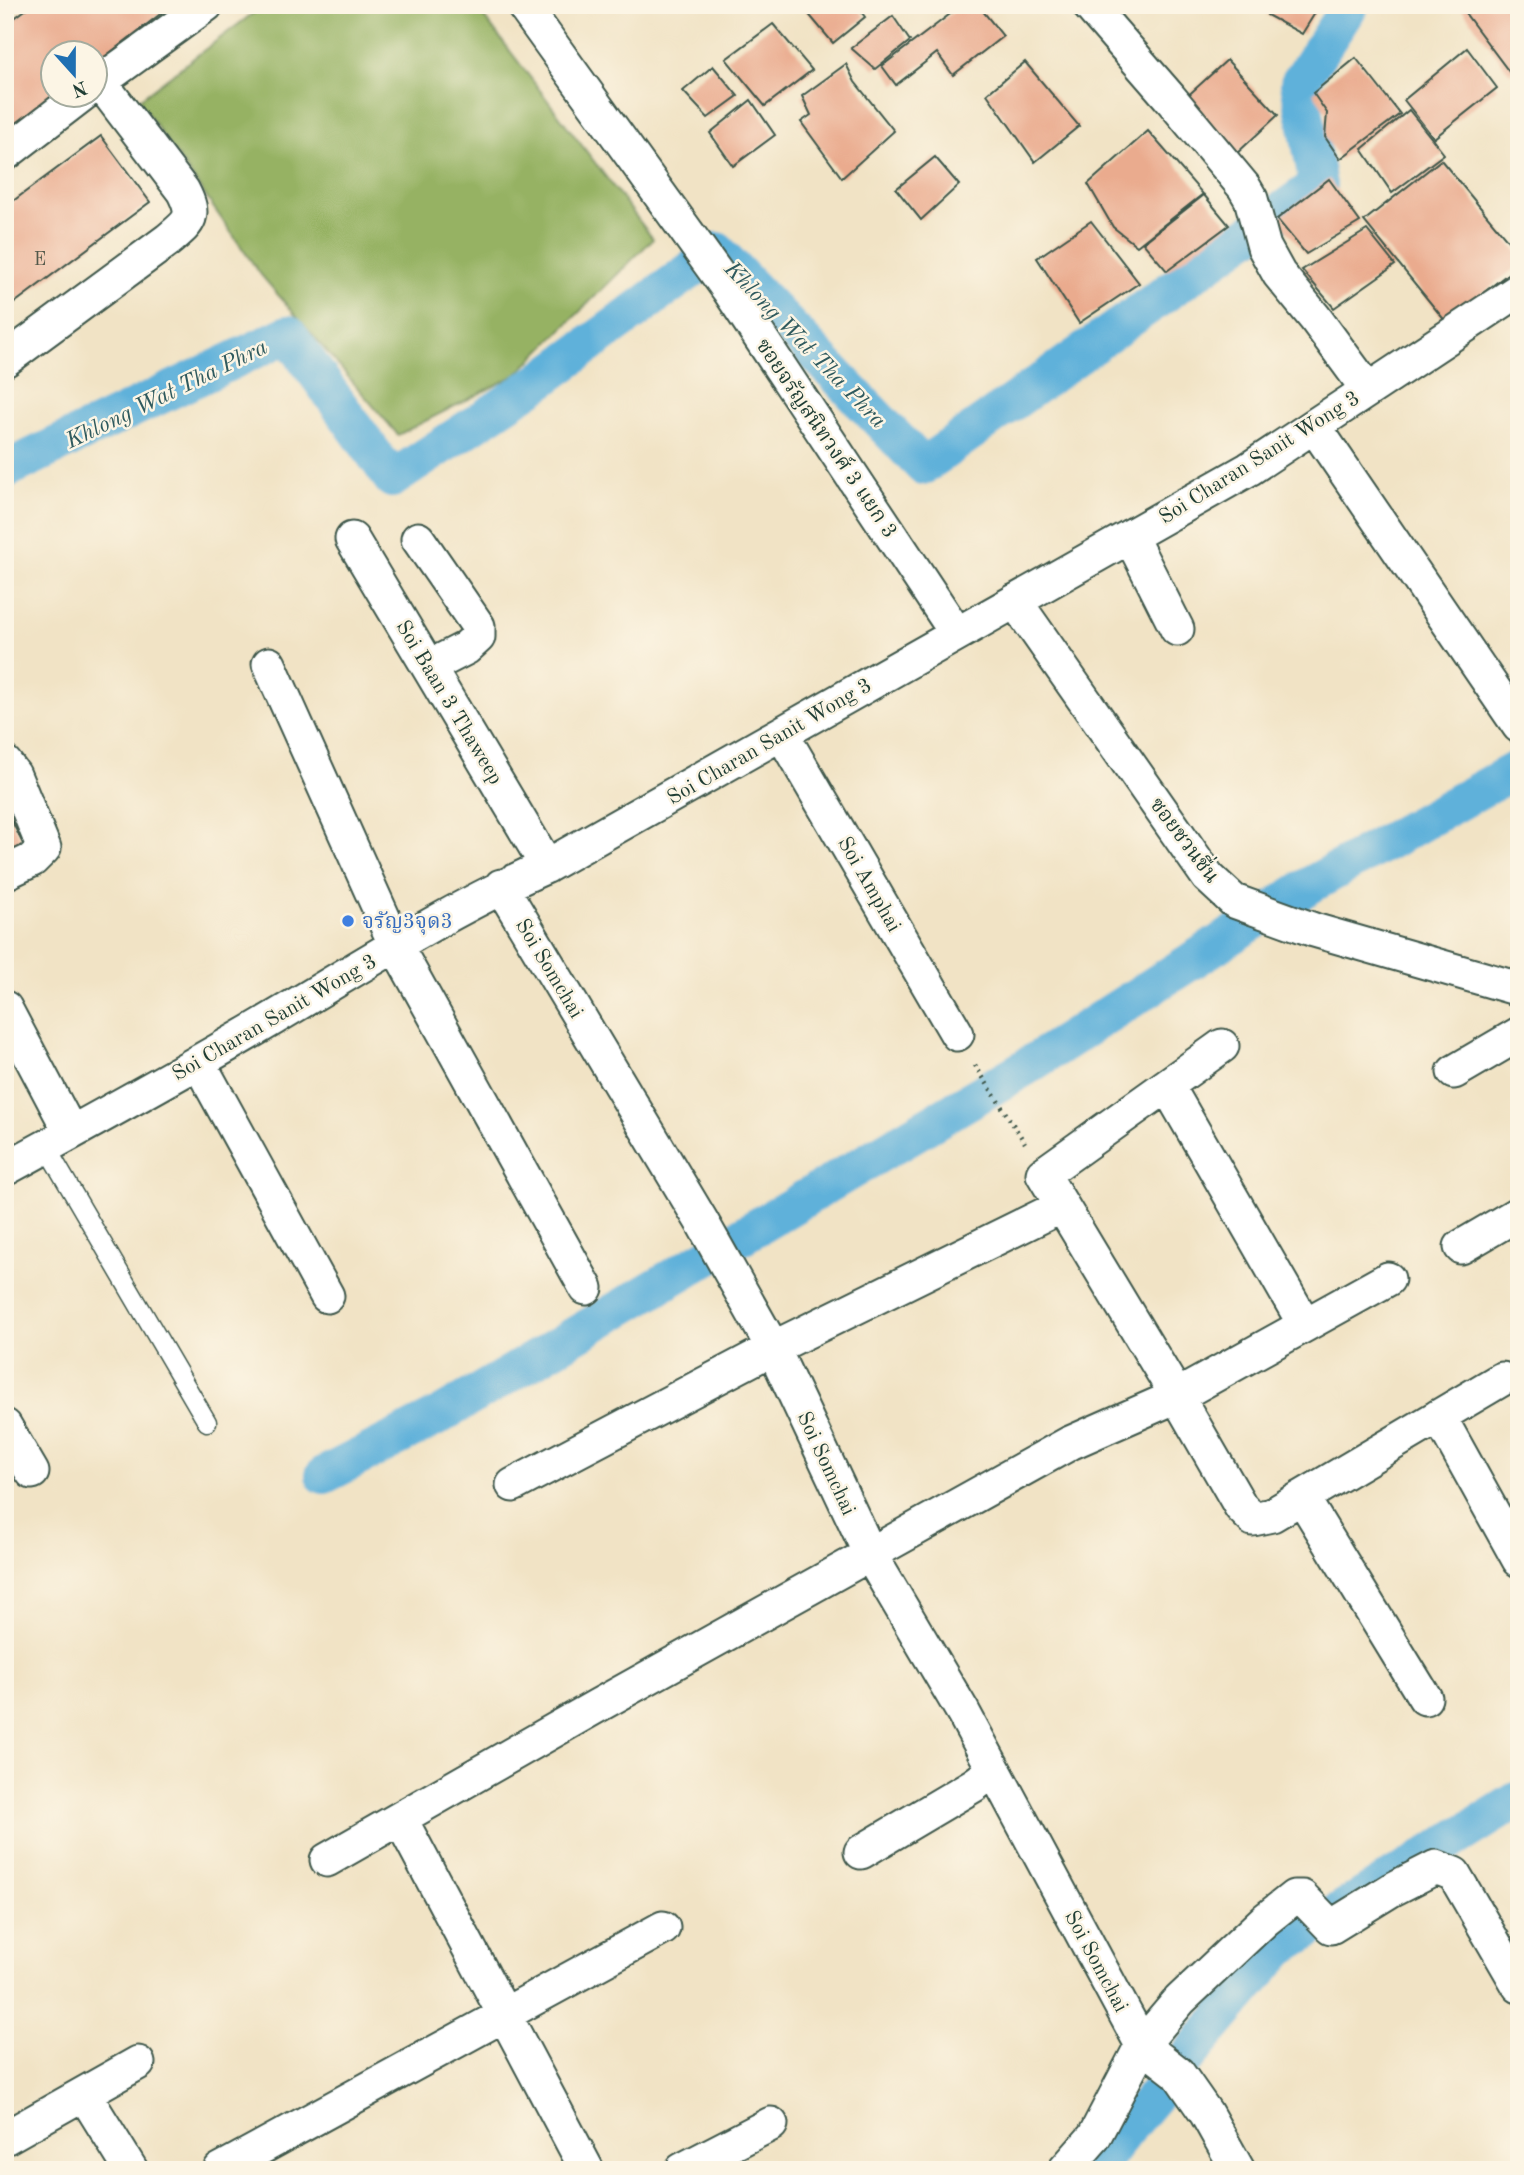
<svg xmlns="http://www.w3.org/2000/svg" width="1524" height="2175" viewBox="0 0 1524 2175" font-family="'Old Standard TT','Noto Serif Thai',serif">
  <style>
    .forest { fill: #96b264; stroke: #5a784c; stroke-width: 2 }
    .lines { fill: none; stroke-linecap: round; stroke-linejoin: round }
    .canal { stroke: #5fb1da; stroke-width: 38 }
    .building { fill: #eaab8e }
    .lane-casing { stroke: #3e564a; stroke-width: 21 }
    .street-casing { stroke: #3e564a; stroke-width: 37 }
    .path { stroke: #3e564a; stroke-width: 4.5; stroke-dasharray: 2 5; stroke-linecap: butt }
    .lane { stroke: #fff; stroke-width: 18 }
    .street { stroke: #fff; stroke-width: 33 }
    .shop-dot { fill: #3f7fe0; stroke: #fcf5e5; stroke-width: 2.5 }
    .labels { text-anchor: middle; stroke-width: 5; stroke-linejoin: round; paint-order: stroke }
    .number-label { font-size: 18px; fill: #52584a }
    .street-label { font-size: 21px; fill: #1f3d34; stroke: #fcf5e5 }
    .shop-label { font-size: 21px; fill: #366cbe; stroke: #fcf5e5; text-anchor: start }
    .water-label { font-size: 23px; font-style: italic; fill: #2f5a5e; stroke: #fcf5e5 }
  </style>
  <rect width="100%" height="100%" fill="#fcf5e5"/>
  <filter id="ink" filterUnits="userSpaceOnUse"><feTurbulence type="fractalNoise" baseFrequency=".0143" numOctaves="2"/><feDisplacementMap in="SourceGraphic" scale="14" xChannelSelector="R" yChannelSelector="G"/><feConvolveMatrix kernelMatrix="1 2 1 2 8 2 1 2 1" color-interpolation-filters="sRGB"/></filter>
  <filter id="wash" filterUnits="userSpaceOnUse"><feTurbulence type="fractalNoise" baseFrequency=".00686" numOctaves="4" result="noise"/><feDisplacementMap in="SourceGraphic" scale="28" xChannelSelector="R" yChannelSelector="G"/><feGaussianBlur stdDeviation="1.57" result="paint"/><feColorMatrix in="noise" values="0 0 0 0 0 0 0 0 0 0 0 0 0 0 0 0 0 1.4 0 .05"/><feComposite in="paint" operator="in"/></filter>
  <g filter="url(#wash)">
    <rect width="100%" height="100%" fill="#f1e3c5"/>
    <path class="forest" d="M 264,5 L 475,5 L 653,239 L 516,375 L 398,435 L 261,275 L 138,100 Z"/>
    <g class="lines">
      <path class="canal" d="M 5,470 L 288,334 L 392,479 L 540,381 L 717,251 L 923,466 L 1318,185 L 1299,83 L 1350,5
        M 324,1475 L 439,1416 L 1026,1067 L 1312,884 L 1519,768
        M 1096,2170 L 1123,2133 L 1280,1948 L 1519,1799"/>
    </g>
    <g id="blocks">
      <path class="building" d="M 32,5 L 172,5 L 94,65 L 94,52 L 52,52 L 52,94 L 55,94 L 5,133 L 5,25 Z
        M 801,5 L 856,5 L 865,17 L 833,43 Z
        M 962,5 L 978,5 L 1003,36 L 953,75 L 937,53 L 896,85 L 882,66 Z
        M 1272,5 L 1320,5 L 1302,34 L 1267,15 Z
        M 1459,5 L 1519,5 L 1519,66 L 1510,73 Z
        M 893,16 L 910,41 L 875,69 L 851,48 Z
        M 773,24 L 812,70 L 765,106 L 726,59 Z
        M 1467,48 L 1497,88 L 1434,138 L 1404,100 Z
        M 1356,58 L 1400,114 L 1340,159 L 1325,137 L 1327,113 L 1313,93 Z
        M 1227,60 L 1278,115 L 1235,155 L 1183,100 Z
        M 1025,62 L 1079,126 L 1035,162 L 987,94 Z
        M 846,64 L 855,82 L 894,131 L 842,178 L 801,122 L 811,115 L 802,96 Z
        M 713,66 L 738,96 L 708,118 L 683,91 Z
        M 751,100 L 775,135 L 733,166 L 710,133 Z
        M 1409,110 L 1444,154 L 1392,193 L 1362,149 Z
        M 1148,131 L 1203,194 L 1137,246 L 1113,227 L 1088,184 Z
        M 101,136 L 150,202 L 5,310 L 5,207 Z
        M 935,157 L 959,185 L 921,220 L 896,189 Z
        M 1441,160 L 1519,254 L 1519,265 L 1446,322 L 1364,221 Z
        M 1329,179 L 1360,222 L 1306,254 L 1277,219 Z
        M 1204,195 L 1229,225 L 1167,271 L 1143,243 Z
        M 1091,221 L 1139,283 L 1079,323 L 1037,258 Z
        M 1367,230 L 1395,265 L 1334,308 L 1302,270 Z
        M 5,807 L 24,846 L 5,855 Z"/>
    </g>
  </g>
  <g filter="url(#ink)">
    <use href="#blocks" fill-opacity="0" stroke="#3e564a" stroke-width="2"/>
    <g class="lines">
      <g class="lane-casing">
        <path id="lane" d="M 46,1147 L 207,1422"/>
      </g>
      <g class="street-casing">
        <path id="street" d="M 523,5 L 728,289 L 957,634
          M 1089,5 L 1170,98 L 1244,187 L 1251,199 L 1264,247 L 1279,274 L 1315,318 L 1368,390
          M 94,86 L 206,5
          M 5,154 L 83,94
          M 5,360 L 168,240 C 189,222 197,218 183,191 L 100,82
          M 1314,426 L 1519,726
          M 1130,536 L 1177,629
          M 352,539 L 547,866
          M 418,539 L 478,626 L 478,637 L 466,648 L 429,667
          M 1015,601 L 1208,877 L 1234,901 L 1314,930 L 1519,989
          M 269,664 L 396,946 L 586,1288
          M 782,734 L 957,1034
          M 5,763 L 14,775 L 44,848 L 32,860 L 5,873
          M 501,886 L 702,1222 L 773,1348 L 871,1556 L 963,1712 L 1142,2045 L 1178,2073 L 1206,2113 L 1238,2170
          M 5,1008 L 71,1133
          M 1222,1046 L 1043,1174 L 1177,1396 L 1241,1507 L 1253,1519 L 1272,1515 L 1502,1379
          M 199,1063 L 327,1296
          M 1454,1072 L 1519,1034
          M 1168,1087 L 1305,1325
          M 5,1169 C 95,1120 185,1071 274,1018 C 363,965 452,908 547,866 L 1249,469 L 1519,290
          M 1461,1247 L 1519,1213
          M 1439,1416 L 1519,1560
          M 5,1426 L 32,1472
          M 513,1485 L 773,1348 L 1062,1206
          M 1302,1497 L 1425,1698
          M 401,1820 L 587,2170
          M 861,1852 L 974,1785 L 993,1771
          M 327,1860 L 597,1706 L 1070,1443 L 1177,1396 L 1388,1279
          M 84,2094 L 131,2170
          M 5,2138 L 138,2063
          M 220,2170 L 663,1928
          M 682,2170 L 771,2124
          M 1065,2170 L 1094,2137 L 1142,2045 L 1180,2000 L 1265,1920 L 1294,1897 L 1302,1897 L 1331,1927 L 1391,1890 L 1436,1867 L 1454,1874 L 1519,1986"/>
      </g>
      <path class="path" d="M 975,1065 L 1025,1143"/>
      <use href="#lane" class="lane"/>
      <use href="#street" class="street"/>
    </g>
  </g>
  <circle class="shop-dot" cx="348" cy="921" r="7"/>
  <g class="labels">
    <g class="number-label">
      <text x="40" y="265">E</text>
    </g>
    <g class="street-label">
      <text transform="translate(827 438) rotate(56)" y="7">ซอยจรัญสนิทวงศ์ 3 แยก 3</text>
      <text transform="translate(1259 457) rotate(-32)" y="7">Soi Charan Sanit Wong 3</text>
      <text transform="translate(450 702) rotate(59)" y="7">Soi Baan 3 Thaweep</text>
      <text transform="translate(769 741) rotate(-30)" y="7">Soi Charan Sanit Wong 3</text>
      <text transform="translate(1185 840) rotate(53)" y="7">ซอยชวนชื่น</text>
      <text transform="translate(870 884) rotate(60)" y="7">Soi Amphai</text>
      <text transform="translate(550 968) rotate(59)" y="7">Soi Somchai</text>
      <text transform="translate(274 1017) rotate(-30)" y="7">Soi Charan Sanit Wong 3</text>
      <text transform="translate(827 1463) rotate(65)" y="7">Soi Somchai</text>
      <text transform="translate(1097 1961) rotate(62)" y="7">Soi Somchai</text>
    </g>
    <g class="shop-label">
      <text x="362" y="928">จรัญ3จุด3</text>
    </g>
    <g class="water-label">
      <text transform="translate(806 344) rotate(46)" y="8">Khlong Wat Tha Phra</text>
      <text transform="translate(166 393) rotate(-26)" y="8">Khlong Wat Tha Phra</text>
    </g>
  </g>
  <rect width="1524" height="2175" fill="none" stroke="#fcf5e5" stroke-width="28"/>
  <g transform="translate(74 74) rotate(159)"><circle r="33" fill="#fcf5e5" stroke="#a4ab9e" stroke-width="2"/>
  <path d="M0-5L12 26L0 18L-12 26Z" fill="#1f6fb2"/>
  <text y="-10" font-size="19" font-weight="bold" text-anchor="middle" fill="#1f3d34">N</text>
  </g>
</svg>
